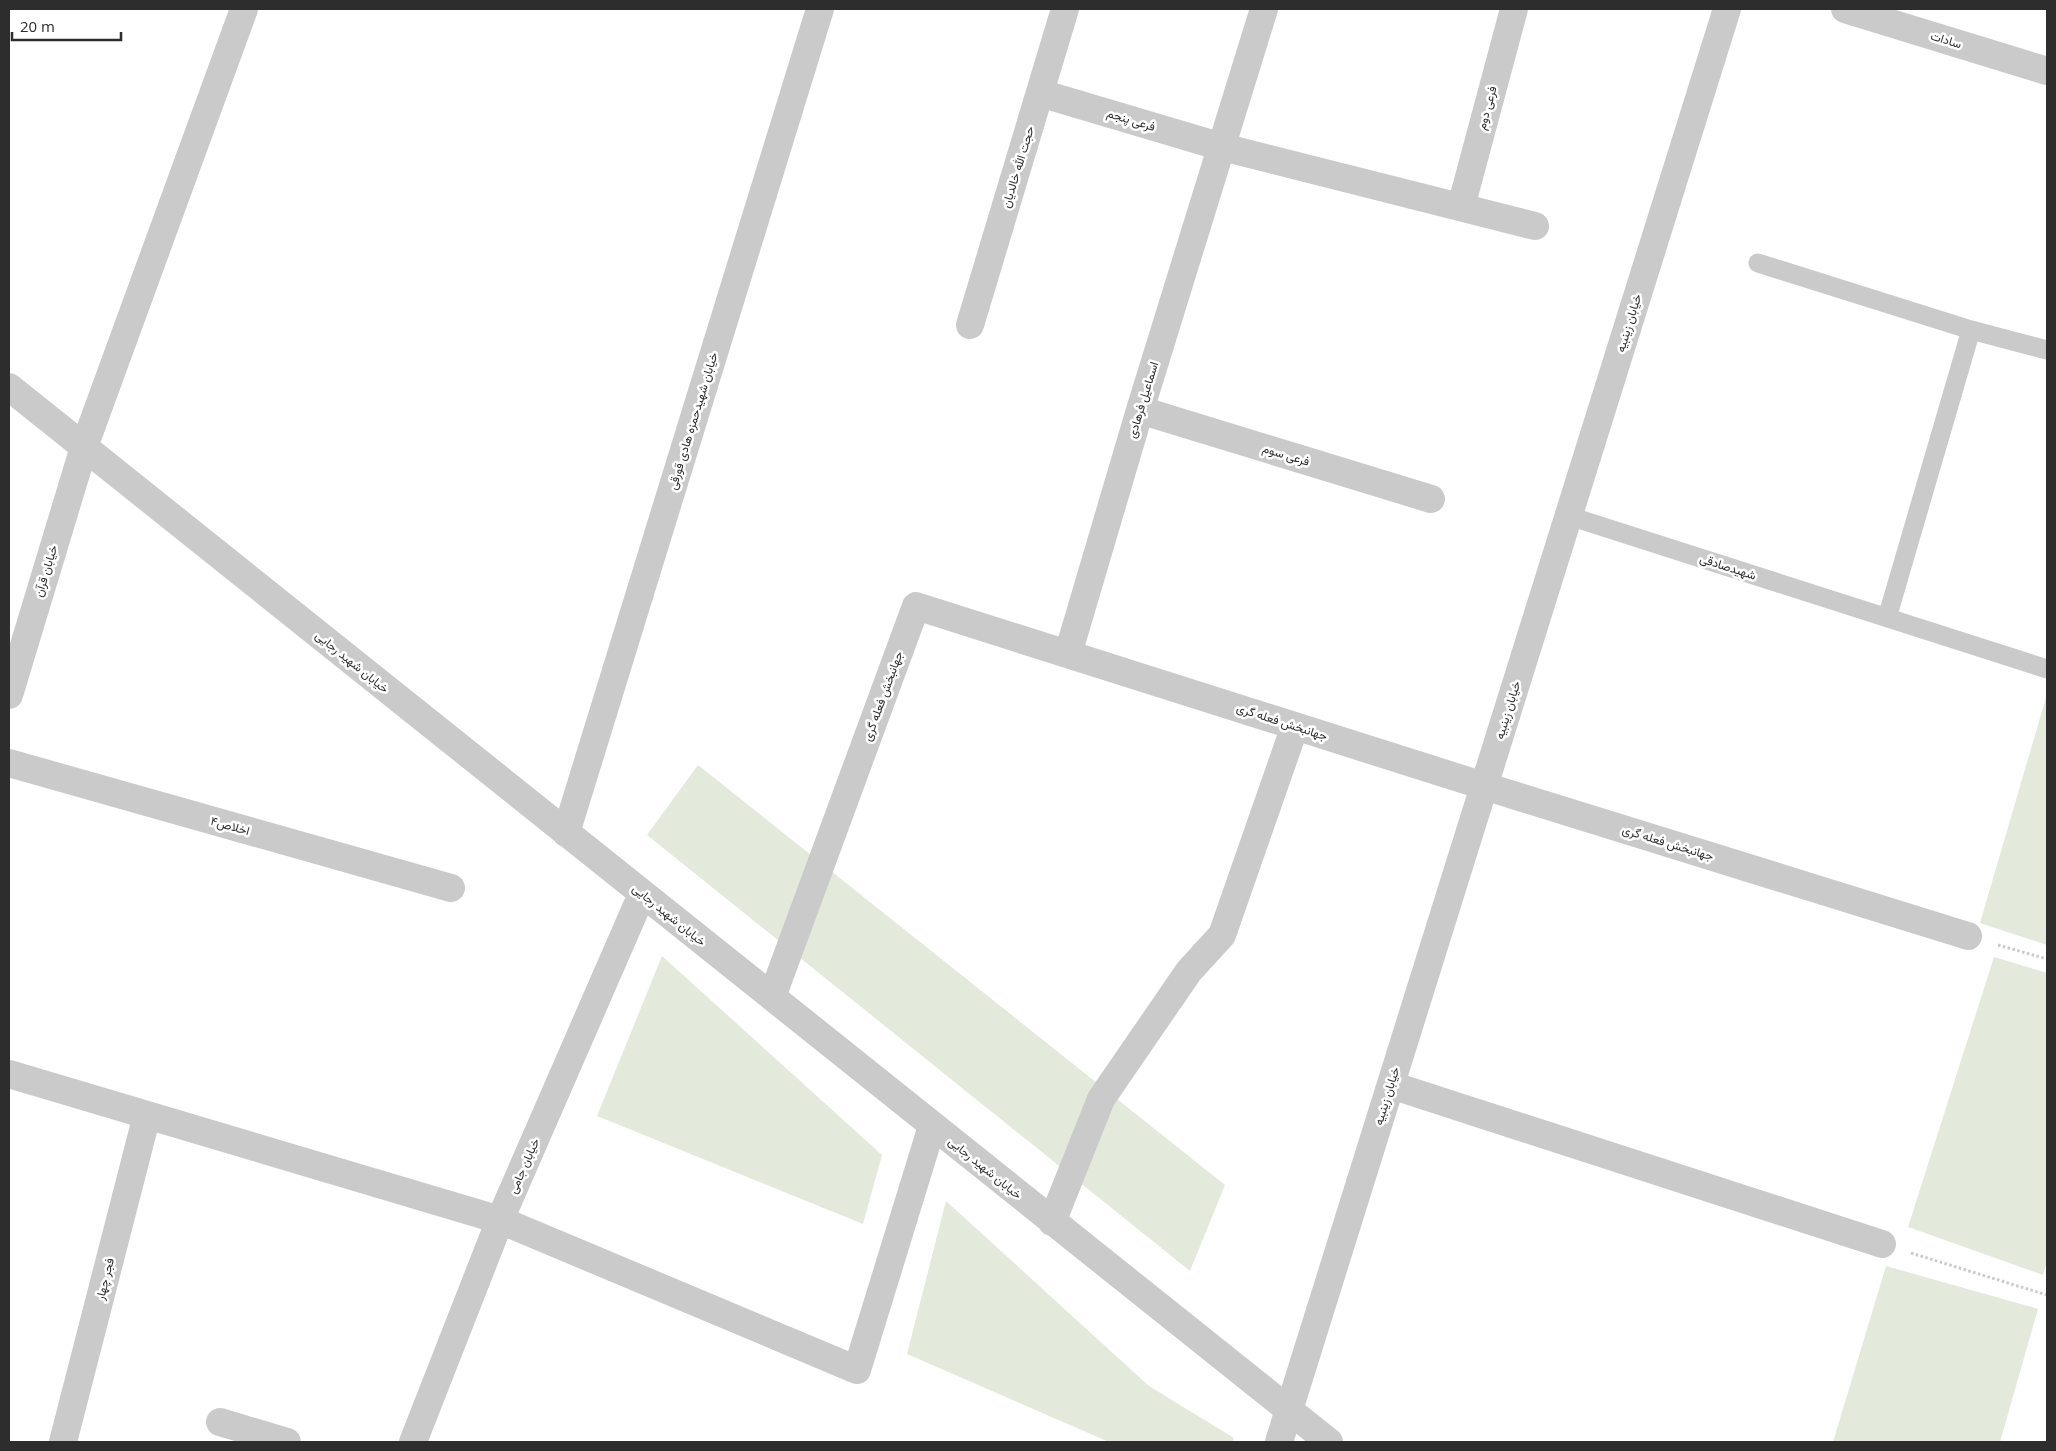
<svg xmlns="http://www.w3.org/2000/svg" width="2056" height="1451" viewBox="0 0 2056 1451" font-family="'Open Sans',Vazirmatn,sans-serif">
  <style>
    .green { fill: #e3eadb }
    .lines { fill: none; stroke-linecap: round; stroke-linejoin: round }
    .path { stroke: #cacaca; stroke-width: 3; stroke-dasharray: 2.5 2.5; stroke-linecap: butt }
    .service { stroke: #cacaca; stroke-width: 19 }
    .minor { stroke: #cacaca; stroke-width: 28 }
    .labels { text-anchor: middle; stroke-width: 5; stroke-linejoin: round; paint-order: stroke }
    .street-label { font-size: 12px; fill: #2d2d2d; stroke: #fff }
  </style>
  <rect width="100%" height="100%" fill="#fff"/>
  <path class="green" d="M 2047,694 L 2047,945 L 1980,923 Z
    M 698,765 L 1225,1185 L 1190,1271 L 647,835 Z
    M 662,956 L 882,1155 L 863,1224 L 597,1116 Z
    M 1994,957 L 2047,973 L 2047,1261 L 2043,1275 L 1908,1227 Z
    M 946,1201 L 1149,1386 L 1234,1438 L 1232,1442 L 1109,1442 L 907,1354 Z
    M 1886,1266 L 2038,1309 L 2000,1442 L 1833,1442 Z"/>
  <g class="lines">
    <path class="path" d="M 1998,945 L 2047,959
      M 1911,1253 L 2047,1295"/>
    <path class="service" d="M 1758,263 L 1971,330
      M 1569,516 L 2047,669
      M 1887,618 L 1971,330 L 2047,350"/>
    <path class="minor" d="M 1845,9 L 2047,71
      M 1040,93 L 1222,147 L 1535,226
      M 1461,207 L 1514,9
      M 970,325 L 1065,9
      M 9,387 L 1329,1442
      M 1140,410 L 1431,499
      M 1068,654 L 1140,410 L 1264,9
      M 9,695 L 84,447 L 244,9
      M 9,763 L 451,888
      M 566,833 L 820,9
      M 772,997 L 916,606 L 1484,786 L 1968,936
      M 9,1074 L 500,1220 L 857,1370 L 932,1126
      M 1391,1085 L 1882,1244
      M 1052,1222 L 1101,1099 L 1189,971 L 1222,935 L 1295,726
      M 220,1422 L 287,1442
      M 63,1442 L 147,1115
      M 413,1442 L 500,1220 L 642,894
      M 1279,1442 L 1727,9"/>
  </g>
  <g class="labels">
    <g class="street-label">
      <text transform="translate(1946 40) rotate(17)" y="4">سادات</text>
      <text transform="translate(1487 108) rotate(-75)" y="4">فرعی دوم</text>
      <text transform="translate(1131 120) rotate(17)" y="4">فرعی پنجم</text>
      <text transform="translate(1018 167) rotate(-73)" y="4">حجت الله خالدیان</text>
      <text transform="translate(1629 323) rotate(-73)" y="4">خیابان زینبیه</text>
      <text transform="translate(1143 400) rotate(-73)" y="4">اسماعیل فرهادی</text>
      <text transform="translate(693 421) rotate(-73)" y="4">خیابان شهیدحمزه هادی قورقی</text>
      <text transform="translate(1286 455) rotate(17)" y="4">فرعی سوم</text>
      <text transform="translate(1728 567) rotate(18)" y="4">شهیدصادقی</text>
      <text transform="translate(46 571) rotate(-73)" y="4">خیابان قرآن</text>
      <text transform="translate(352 662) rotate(39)" y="4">خیابان شهید رجایی</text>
      <text transform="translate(883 696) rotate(-70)" y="4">جهانبخش فعله گری</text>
      <text transform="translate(1508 710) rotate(-73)" y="4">خیابان زینبیه</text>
      <text transform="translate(1282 722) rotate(18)" y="4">جهانبخش فعله گری</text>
      <text transform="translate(230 826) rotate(16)" y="4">اخلاص۴</text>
      <text transform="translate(1668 843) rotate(17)" y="4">جهانبخش فعله گری</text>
      <text transform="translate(669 915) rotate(39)" y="4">خیابان شهید رجایی</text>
      <text transform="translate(1387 1096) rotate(-73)" y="4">خیابان زینبیه</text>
      <text transform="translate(524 1166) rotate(-66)" y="4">خیابان جامی</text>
      <text transform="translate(985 1168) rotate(39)" y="4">خیابان شهید رجایی</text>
      <text transform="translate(105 1279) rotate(-76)" y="4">فجر چهار</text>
    </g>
  </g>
  <rect width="2056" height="1451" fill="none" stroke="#2d2d2d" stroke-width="20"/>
  <path d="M12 32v8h109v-8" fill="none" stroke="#2d2d2d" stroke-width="2.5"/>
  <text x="20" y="32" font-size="15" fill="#2d2d2d" stroke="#ffffff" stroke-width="4" paint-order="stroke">20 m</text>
</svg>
